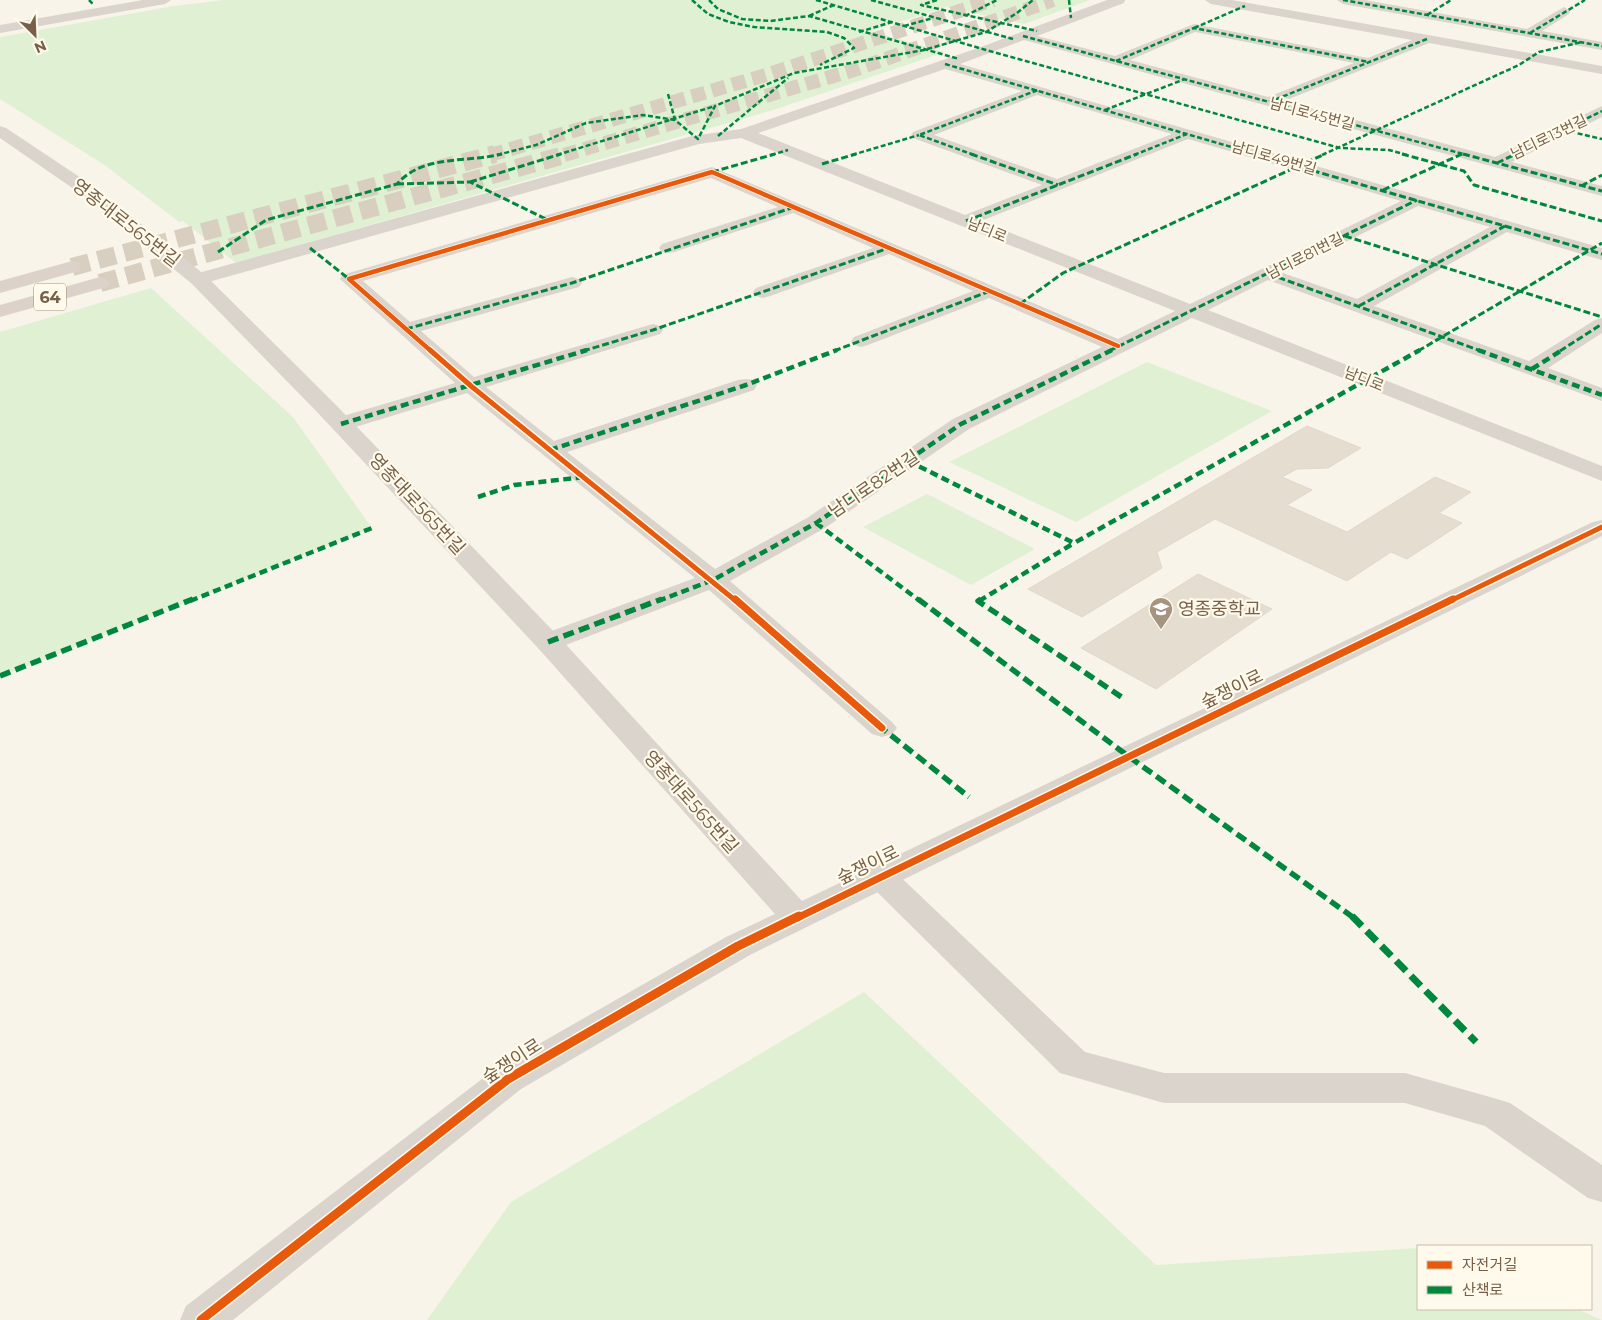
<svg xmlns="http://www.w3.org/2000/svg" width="1602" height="1320" viewBox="0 0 1602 1320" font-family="Montserrat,'Noto Sans KR',sans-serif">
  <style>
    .green { fill: #e0f0d3 }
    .building { fill: #e5ddd0; stroke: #e1d8cb }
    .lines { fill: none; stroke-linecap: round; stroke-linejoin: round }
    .highway-tunnel-far1 { stroke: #d8cfc0; stroke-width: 14; stroke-dasharray: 14 7; stroke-linecap: butt }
    .highway-tunnel { stroke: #d8cfc0; stroke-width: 18; stroke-dasharray: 18 9; stroke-linecap: butt }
    .street { fill: #dad4cc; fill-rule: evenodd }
    .secondary { fill: #dad4cc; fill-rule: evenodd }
    .highway { fill: #ddd2c9; fill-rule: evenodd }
    .quiet-far4 { stroke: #00873e; stroke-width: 2.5; stroke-dasharray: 5 2.5; stroke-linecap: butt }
    .quiet-far3 { stroke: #00873e; stroke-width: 3; stroke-dasharray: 7 3; stroke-linecap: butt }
    .quiet-far2 { stroke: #00873e; stroke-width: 4.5; stroke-dasharray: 8 4.5; stroke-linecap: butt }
    .quiet-far1 { stroke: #00873e; stroke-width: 5.5; stroke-dasharray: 11 5.5; stroke-linecap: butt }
    .quiet { stroke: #00873e; stroke-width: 7; stroke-dasharray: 14 7; stroke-linecap: butt }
    .cycleway-far3-casing { stroke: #fffaeb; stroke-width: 6 }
    .cycleway-far2-casing { stroke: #fffaeb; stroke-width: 8 }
    .cycleway-far1-casing { stroke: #fffaeb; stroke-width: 10 }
    .cycleway-casing { stroke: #fffaeb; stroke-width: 12 }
    .cycleway-far3 { stroke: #e8590c; stroke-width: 4.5 }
    .cycleway-far2 { stroke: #e8590c; stroke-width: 5 }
    .cycleway-far1 { stroke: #e8590c; stroke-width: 7 }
    .cycleway { stroke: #e8590c; stroke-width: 9 }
    .labels { text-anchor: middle; stroke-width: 4.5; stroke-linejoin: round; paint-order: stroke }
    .far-street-label { font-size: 15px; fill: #776047; stroke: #fffaeb }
    .shield { fill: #fffaeb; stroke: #a08e78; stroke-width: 1 }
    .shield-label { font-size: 16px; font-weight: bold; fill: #776047 }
    .street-label { font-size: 18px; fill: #776047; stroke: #fffaeb }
    .poi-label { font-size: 18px; fill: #776047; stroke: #fffaeb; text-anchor: start }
  </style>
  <rect width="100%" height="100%" fill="#f8f4e9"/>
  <path class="green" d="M 224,0 L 1090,0 L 1024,24 L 946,7 L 871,31 L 945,52 L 770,111 L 236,263 L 183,221 L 179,222 L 106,166 L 0,99 L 0,37 L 174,6 Z
    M 151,288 L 293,417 L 372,528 L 388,522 L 0,677 L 0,332 Z
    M 1147,362 L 1272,411 L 1076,522 L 949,462 Z
    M 927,494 L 1035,549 L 971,585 L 863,527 Z
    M 864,992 L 1156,1265 L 1418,1248 L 1418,1309 L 1577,1309 L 1602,1320 L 427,1320 L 511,1202 Z"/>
  <path class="building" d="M 1307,426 L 1361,448 L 1328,468 L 1297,469 L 1282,477 L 1312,490 L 1287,505 L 1347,532 L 1435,477 L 1471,492 L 1439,513 L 1462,523 L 1407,559 L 1391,552 L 1347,581 L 1215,519 L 1157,552 L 1162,568 L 1082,617 L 1028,589 Z
    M 1198,574 L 1272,609 L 1156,689 L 1081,648 Z"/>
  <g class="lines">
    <path class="highway-tunnel-far1" d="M 490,155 L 766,75 L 993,0
      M 564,155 L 854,70 L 1053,0"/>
    <path class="highway-tunnel" d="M 72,267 L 495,154
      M 100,283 L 568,154"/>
    <path class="street" d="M 143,0 L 171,0 L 165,4 L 0,33 L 0,25 Z
      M 1107,0 L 1125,0 L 1124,3 L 1037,36 L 1115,56 L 1194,24 L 1368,58 L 1412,40 L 1211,4 L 1205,0 L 1232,0 L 1602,66 L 1602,74 L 1429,43 L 1284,101 L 1495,157 L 1602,106 L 1602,117 L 1512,162 L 1602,186 L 1602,196 L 1024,40 L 960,64 L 1602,248 L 1602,260 L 1507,232 L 1374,306 L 1529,361 L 1595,320 L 1602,318 L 1602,333 L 1548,368 L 1602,388 L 1602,401 L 1268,280 L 1208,310 L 1602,466 L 1602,481 L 1192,318 L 969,429 L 825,528 L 730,581 L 892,722 L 897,728 L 892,734 L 882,737 L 872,734 L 709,590 L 558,648 L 548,650 L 538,648 L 534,642 L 538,636 L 695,578 L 467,393 L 349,429 L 341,431 L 333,429 L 330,424 L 333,419 L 455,383 L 340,279 L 342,275 L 712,167 L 1118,339 L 1175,311 L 741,138 L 699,144 L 205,283 L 198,285 L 191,283 L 189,279 L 191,275 L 692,136 L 741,129 L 981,47 ZM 1195,32 L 1354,63 L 1268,97 L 1130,60 ZM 945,69 L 1022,91 L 913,132 L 911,135 L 913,138 L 1042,185 L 965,215 L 758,133 ZM 1037,95 L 1172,134 L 1057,179 L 934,135 ZM 1188,139 L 1401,201 L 1190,304 L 981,221 ZM 711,178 L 778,207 L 662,244 L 659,248 L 662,252 L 668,253 L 674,252 L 793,213 L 873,248 L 756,288 L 753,292 L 756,296 L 763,298 L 770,296 L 889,254 L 973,291 L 854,337 L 851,341 L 854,345 L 861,347 L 868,345 L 989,298 L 1102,347 L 953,419 L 807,518 L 715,569 L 567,452 L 754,390 L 757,385 L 754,380 L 746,379 L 738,380 L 554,441 L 486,387 L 660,334 L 663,330 L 660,326 L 653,324 L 646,326 L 474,377 L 421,331 L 579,287 L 582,283 L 579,279 L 572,277 L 565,279 L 410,322 L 363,281 ZM 1418,206 L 1490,227 L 1357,299 L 1283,273 Z
      M 1337,0 L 1365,0 L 1527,29 L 1564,7 L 1570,11 L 1569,14 L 1542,31 L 1602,42 L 1602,50 L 1343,4 Z
      M 880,865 L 891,868 L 1085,1052 L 1164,1073 L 1405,1073 L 1497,1099 L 1510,1103 L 1602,1165 L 1602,1202 L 1588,1198 L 1485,1126 L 1405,1103 L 1164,1103 L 1060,1073 L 869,884 L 864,876 L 869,868 Z"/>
    <path class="secondary" d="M 0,126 L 6,128 L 93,186 L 205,275 L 334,403 L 558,636 L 802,901 L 1593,522 L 1602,520 L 1602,536 L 750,955 L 521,1089 L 233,1320 L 180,1320 L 186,1306 L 495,1069 L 726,937 L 775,914 L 538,648 L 318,413 L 191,283 L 81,194 L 0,138 Z"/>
    <path class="highway" d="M 72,261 L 79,263 L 81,267 L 79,271 L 0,293 L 0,281 Z
      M 100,277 L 107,279 L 110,283 L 107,287 L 0,317 L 0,305 Z"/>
    <path class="quiet-far4" d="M 89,0 L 94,5
      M 692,0 L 708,14 L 729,22 L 754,27 L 827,32 L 844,38 L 854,48 L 820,65
      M 709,0 L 718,9 L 742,19 L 770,21 L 809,16 L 959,59
      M 816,0 L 986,50 L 1340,148 L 1389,150 L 1407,155
      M 871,0 L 1013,39
      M 937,0 L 921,5 L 1037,31
      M 1069,0 L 1071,18
      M 1343,0 L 1602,46
      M 1427,15 L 1451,0
      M 809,16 L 834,5
      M 965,16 L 997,0
      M 904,26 L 933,18
      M 1194,28 L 1245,6
      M 859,32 L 892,22
      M 1530,33 L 1585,0
      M 1023,36 L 1467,155
      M 1116,61 L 1194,28 L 1369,62
      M 945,64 L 1259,155
      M 668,94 L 675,120 L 698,139 L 715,106 L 794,73 L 924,50 L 986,32 L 1017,13 L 1033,0
      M 1269,102 L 1427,39
      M 1105,110 L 1185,79
      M 1563,130 L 1602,139
      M 718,136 L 788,78
      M 497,155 L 536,145 L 586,123 L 643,115 L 675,120
      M 557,155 L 715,106
      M 771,155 L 788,150
      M 852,155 L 919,135
      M 974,155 L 919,135 L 1038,90
      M 1134,155 L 1187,134
      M 1322,155 L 1519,65 L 1539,52 L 1582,42
      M 1460,155 L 1462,154
      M 1513,155 L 1602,111"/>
    <path class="quiet-far3" d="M 971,154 L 1058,185
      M 1255,154 L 1602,254
      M 1402,154 L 1464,171 L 1474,185 L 1602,221
      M 1463,154 L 1602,191
      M 1497,163 L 1516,154
      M 822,164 L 856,154
      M 712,172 L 775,154
      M 470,182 L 561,154
      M 397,184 L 470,182 L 548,220
      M 1581,186 L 1602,175
      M 1383,190 L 1462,154
      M 966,221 L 1137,154
      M 1345,236 L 1602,317
      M 310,248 L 349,279
      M 218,252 L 266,220 L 397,184 C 423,154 467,163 502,154
      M 1269,274 L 1481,351
      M 1020,304 L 1063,273 L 1325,154
      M 1359,306 L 1505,226
      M 406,329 L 572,283 L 794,207
      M 583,351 L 653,330 L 889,248
      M 834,351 L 990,291
      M 1109,351 L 1417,200
      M 1418,351 L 1602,243
      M 1560,351 L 1602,324"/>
    <path class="quiet-far2" d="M 1478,350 L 1602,395
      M 1532,369 L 1562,350
      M 341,424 L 587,350
      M 550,450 L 746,385 L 837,350
      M 908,461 L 1074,543 L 1420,350
      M 478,497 L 514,485 L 584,477
      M 816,523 L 920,601
      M 190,601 L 372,528
      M 658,601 L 713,580 L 816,523 L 961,424 L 1112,350
      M 979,601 L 1074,543"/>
    <path class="quiet-far1" d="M 918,599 L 1128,756 L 1354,918
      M 981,599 L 978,601 L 1123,698
      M 548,642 L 662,599
      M 0,676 L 193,599
      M 878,725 L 969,797"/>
    <path class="quiet" d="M 1352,916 L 1476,1042"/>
    <g class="cycleway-far3-casing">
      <path id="cycleway-far3" d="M 431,351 L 349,279 L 712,172 L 1118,346"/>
    </g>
    <g class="cycleway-far2-casing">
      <path id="cycleway-far2" d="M 430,350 L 471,386 L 736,601
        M 1450,601 L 1602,527"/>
    </g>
    <g class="cycleway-far1-casing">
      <path id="cycleway-far1" d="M 735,599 L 882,728
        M 797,918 L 1453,599"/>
    </g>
    <g class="cycleway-casing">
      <path id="cycleway" d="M 201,1320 L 508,1079 L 738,946 L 799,916"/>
    </g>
    <use href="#cycleway-far3" class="cycleway-far3"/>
    <use href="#cycleway-far2" class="cycleway-far2"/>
    <use href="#cycleway-far1" class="cycleway-far1"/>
    <use href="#cycleway" class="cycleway"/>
  </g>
  <defs>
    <g id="school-pin" transform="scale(1.25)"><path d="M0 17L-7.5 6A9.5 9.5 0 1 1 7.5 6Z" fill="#a49480" stroke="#fffaeb"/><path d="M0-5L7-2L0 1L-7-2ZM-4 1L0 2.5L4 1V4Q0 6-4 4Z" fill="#fff"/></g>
  </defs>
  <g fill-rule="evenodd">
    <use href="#school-pin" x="1161" y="609"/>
  </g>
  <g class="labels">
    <g class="far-street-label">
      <text transform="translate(1312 114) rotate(15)" y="5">남디로45번길</text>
      <text transform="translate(1549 137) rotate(-26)" y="5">남디로13번길</text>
      <text transform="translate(1274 158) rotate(16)" y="5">남디로49번길</text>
      <text transform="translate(987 230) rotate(22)" y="5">남디로</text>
      <text transform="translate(1305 256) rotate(-27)" y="5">남디로81번길</text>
      <text transform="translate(1364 379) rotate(22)" y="5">남디로</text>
    </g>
    <rect class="shield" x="34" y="283.5" width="32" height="27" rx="4"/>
    <g class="shield-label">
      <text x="50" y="303">64</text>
    </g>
    <g class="street-label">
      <text transform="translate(126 223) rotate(38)" y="6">영종대로565번길</text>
      <text transform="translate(874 484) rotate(-34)" y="6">남디로82번길</text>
      <text transform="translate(417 504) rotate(47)" y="6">영종대로565번길</text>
      <text transform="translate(1232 689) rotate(-26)" y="6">숲쟁이로</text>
      <text transform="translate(691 802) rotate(48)" y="6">영종대로565번길</text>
      <text transform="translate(868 865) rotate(-26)" y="6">숲쟁이로</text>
      <text transform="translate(512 1061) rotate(-33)" y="6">숲쟁이로</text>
    </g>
    <g class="poi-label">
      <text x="1178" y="615">영종중학교</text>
    </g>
  </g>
  <rect x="1417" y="1245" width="175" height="65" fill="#fffaeb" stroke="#c9bca9"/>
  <rect x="1427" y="1261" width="25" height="8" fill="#e8590c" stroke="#c9bca9"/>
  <text x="1462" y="1270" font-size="15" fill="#776047">자전거길</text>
  <rect x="1427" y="1286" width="25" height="8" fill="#00873e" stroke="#c9bca9"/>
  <text x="1462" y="1295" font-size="15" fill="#776047">산책로</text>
  <g transform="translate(35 35) rotate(156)" stroke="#fffaeb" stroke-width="4" paint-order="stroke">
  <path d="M0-4L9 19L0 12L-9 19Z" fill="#776047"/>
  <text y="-8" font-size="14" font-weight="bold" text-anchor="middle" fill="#776047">N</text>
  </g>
</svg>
